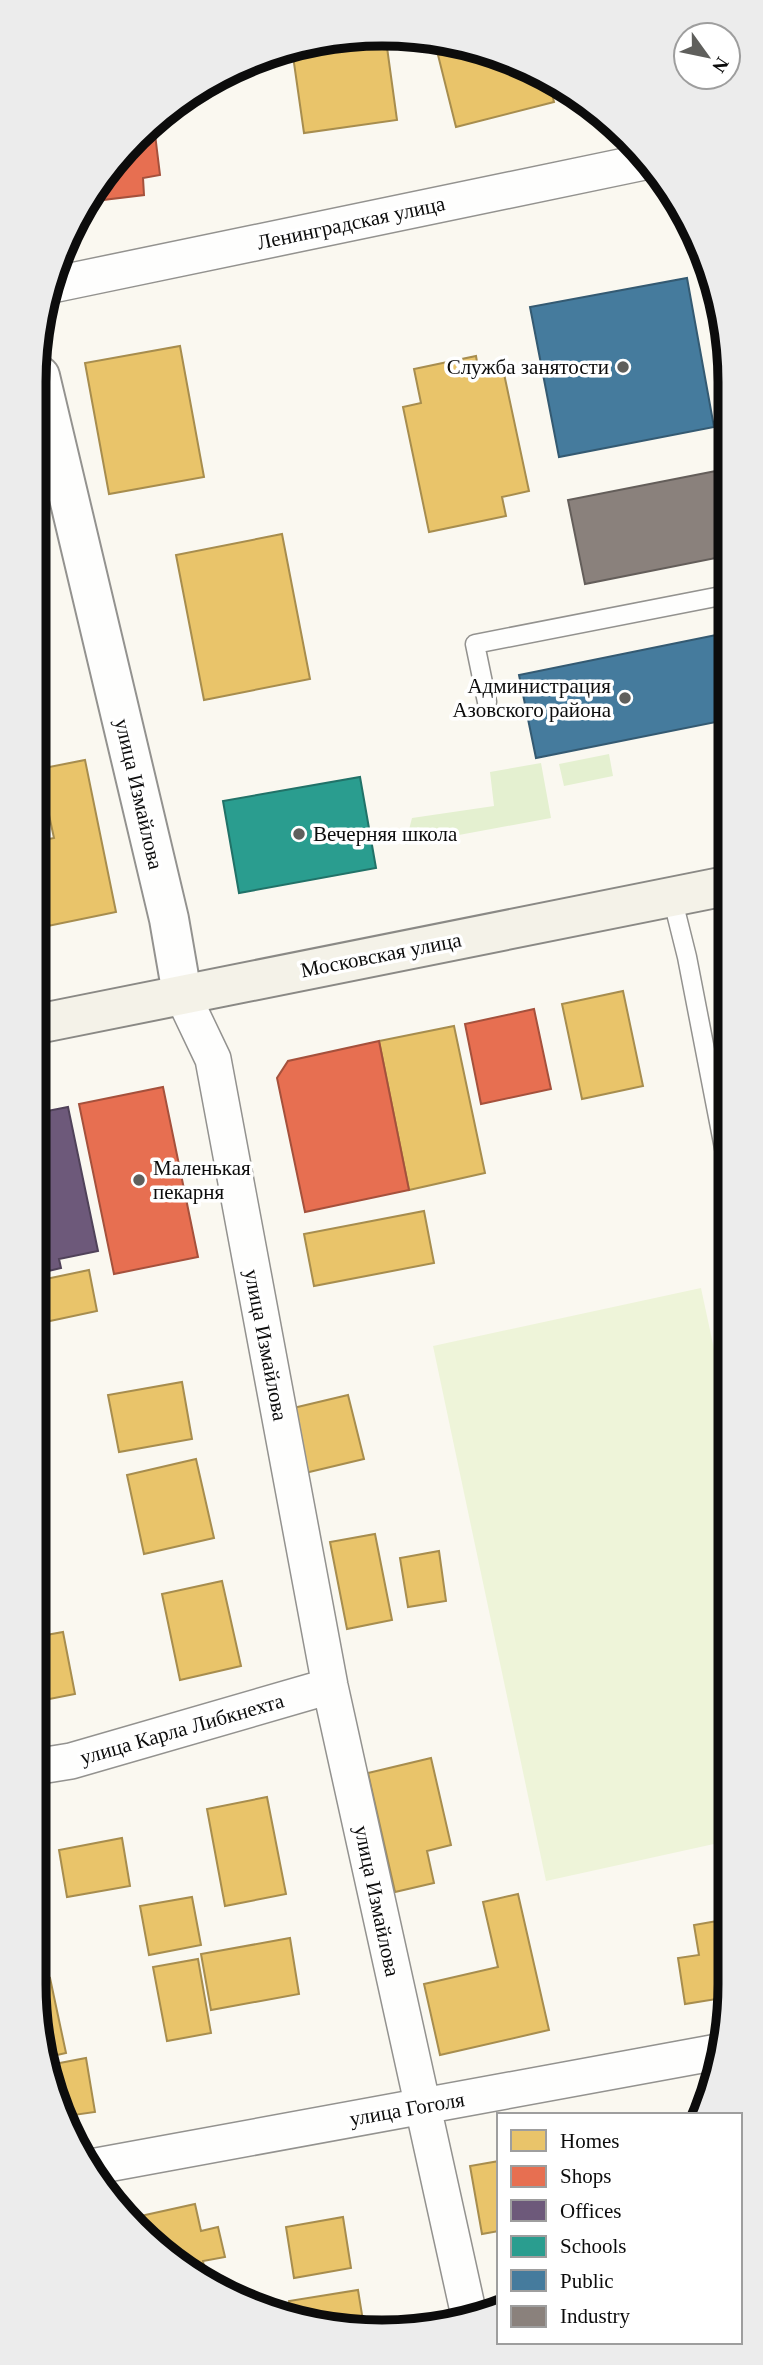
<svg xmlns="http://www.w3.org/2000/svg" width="763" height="2365" viewBox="0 0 763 2365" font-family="'Times New Roman',serif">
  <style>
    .green { fill: #e4f0d0 }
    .pitch { fill: #eef4d9 }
    .homes { fill: #e9c46a; stroke: #a78d4e; stroke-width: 2 }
    .shops { fill: #e76f51; stroke: #a5513c; stroke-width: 2 }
    .offices { fill: #6d597a; stroke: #504259; stroke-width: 2 }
    .schools { fill: #2a9d8f; stroke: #217268; stroke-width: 2 }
    .public { fill: #457b9d; stroke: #345a72; stroke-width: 2 }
    .industry { fill: #8a817c; stroke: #645e5a; stroke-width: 2 }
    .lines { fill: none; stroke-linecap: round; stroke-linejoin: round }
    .service-casing { stroke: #93928f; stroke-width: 21 }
    .minor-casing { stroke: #93928f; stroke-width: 38 }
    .tertiary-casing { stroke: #93928f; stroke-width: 42 }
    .secondary-casing { stroke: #8a8985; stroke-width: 42 }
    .service { stroke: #fefefd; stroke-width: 18 }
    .minor { stroke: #fefefd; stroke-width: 35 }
    .tertiary { stroke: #fefefd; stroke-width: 38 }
    .secondary { stroke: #f4f2e8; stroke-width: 38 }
    .poi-dot { fill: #5f5f5c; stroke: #fff; stroke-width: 2.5 }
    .labels { text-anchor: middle; stroke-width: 7; stroke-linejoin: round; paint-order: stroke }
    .street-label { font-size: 21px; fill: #0c0c0c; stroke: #fff }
    .poi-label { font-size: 21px; fill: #0c0c0c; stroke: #fff; text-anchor: end }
    .rim { fill: none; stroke: #0c0c0c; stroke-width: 9 }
  </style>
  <rect width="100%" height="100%" fill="#faf8f0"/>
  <path class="green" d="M 609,754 L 613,776 L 564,786 L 559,764 Z
    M 541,763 L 551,818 L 405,845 L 412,818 L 494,806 L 490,772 Z"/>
  <path class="pitch" d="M 701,1288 L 724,1396 L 723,1842 L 546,1881 L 433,1346 Z"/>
  <path class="homes" d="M 314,40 L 386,40 L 397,120 L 304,133 L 292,49 Z
    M 469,47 L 517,65 L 520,75 L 533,72 L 548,77 L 554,102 L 456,127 L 438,55 Z
    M 180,346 L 204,477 L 109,494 L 85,363 Z
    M 476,356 L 479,374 L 503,369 L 529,491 L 502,497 L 506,516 L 429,532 L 403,407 L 421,403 L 414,369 Z
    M 282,534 L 310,679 L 204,700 L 176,555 Z
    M 85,760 L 116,912 L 38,928 L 38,841 L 54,838 L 39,769 Z
    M 623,991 L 643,1086 L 582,1099 L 562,1004 Z
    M 454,1026 L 485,1173 L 409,1190 L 379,1041 Z
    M 424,1211 L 434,1263 L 314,1286 L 304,1234 Z
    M 89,1270 L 97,1311 L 36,1324 L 36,1281 Z
    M 182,1382 L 192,1439 L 119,1452 L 108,1395 Z
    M 348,1395 L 364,1459 L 305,1473 L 289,1409 Z
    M 196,1459 L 214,1538 L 144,1554 L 127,1475 Z
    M 375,1534 L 392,1620 L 347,1629 L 330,1542 Z
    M 439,1551 L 446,1601 L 408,1607 L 400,1558 Z
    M 222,1581 L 241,1666 L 180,1680 L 162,1594 Z
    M 63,1632 L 75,1694 L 34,1702 L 35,1637 Z
    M 431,1758 L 451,1845 L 427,1851 L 434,1883 L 395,1892 L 368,1773 Z
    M 267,1797 L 286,1894 L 225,1906 L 207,1809 Z
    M 122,1838 L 130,1886 L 67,1897 L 59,1850 Z
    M 518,1894 L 549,2030 L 440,2055 L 424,1984 L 498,1967 L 483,1902 Z
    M 192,1897 L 201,1945 L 149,1955 L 140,1906 Z
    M 723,1920 L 723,1998 L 685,2004 L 678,1958 L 699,1955 L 694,1925 Z
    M 290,1938 L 299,1994 L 211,2010 L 201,1954 Z
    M 198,1959 L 211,2033 L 167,2041 L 153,1967 Z
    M 50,1978 L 66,2053 L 48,2057 L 33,1981 Z
    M 86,2058 L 95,2112 L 60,2117 L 49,2065 Z
    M 499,2161 L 499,2231 L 482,2234 L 470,2166 Z
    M 195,2204 L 201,2231 L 218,2227 L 225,2257 L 203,2261 L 206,2280 L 127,2219 Z
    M 343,2217 L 351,2268 L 294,2278 L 286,2227 Z
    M 358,2290 L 364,2327 L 336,2329 L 291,2315 L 289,2301 Z"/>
  <path class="shops" d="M 154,126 L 160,175 L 143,178 L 144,195 L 86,202 L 92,188 Z
    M 534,1009 L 551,1089 L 481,1104 L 465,1024 Z
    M 379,1041 L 409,1190 L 305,1212 L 277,1078 L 288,1061 Z
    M 163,1087 L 198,1257 L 114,1274 L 79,1104 Z"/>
  <path class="offices" d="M 68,1107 L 98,1251 L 59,1259 L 61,1268 L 36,1274 L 37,1113 Z"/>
  <path class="schools" d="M 360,777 L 376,868 L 239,893 L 223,801 Z"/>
  <path class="public" d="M 687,278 L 714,427 L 559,457 L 530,307 Z
    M 726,633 L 726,720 L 536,758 L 519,675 Z"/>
  <path class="industry" d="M 726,469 L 726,556 L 585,584 L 568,500 Z"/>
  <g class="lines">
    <g class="service-casing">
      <path id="service" d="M 487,702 L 475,644 L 726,595
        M 672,897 L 687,957 L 725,1153"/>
    </g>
    <g class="minor-casing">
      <path id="minor" d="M 52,285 L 649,161
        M 182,994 L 213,1059 L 330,1686 L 470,2320
        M 34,1767 L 71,1761 L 330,1686
        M 91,2167 L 723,2051"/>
    </g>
    <g class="tertiary-casing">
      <path id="tertiary" d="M 40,376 L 169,919 L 182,994"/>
    </g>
    <g class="secondary-casing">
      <path id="secondary" d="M 37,1024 L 726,886"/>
    </g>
    <use href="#service" class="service"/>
    <use href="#minor" class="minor"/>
    <use href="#tertiary" class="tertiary"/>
    <use href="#secondary" class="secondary"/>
  </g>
  <g class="poi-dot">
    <circle cx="623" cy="367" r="7"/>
    <circle cx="625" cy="698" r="7"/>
    <circle cx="299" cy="834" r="7"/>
    <circle cx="139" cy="1180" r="7"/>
  </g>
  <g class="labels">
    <g class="street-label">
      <text transform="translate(351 223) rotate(-12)" y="7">Ленинградская улица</text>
      <text transform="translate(139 794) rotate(77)" y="7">улица Измайлова</text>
      <text transform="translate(381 955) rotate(-11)" y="7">Московская улица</text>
      <text transform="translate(266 1345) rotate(79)" y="7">улица Измайлова</text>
      <text transform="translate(182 1729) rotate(-16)" y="7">улица Карла Либкнехта</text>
      <text transform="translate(377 1901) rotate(78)" y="7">улица Измайлова</text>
      <text transform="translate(407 2109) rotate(-10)" y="7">улица Гоголя</text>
    </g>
    <g class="poi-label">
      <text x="609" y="374">Служба занятости</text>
      <text x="611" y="693">Администрация<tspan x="611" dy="24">Азовского района</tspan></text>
      <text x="313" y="841" text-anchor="start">Вечерняя школа</text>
      <text x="153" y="1175" text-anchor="start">Маленькая<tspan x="153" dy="24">пекарня</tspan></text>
    </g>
  </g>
  <path d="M0 0H763V2365H0ZM382 46H382A336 336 0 0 1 718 382V1984A336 336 0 0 1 382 2320H382A336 336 0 0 1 46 1984V382A336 336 0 0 1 382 46Z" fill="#ececec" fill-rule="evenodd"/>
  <path class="rim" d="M382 46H382A336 336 0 0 1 718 382V1984A336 336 0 0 1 382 2320H382A336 336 0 0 1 46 1984V382A336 336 0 0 1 382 46Z"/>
  <rect x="497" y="2113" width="245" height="231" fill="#ffffff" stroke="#9e9e9e" stroke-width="2"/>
  <rect x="511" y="2130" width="35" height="21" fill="#e9c46a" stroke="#9e9e9e" stroke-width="2"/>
  <text x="560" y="2148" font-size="21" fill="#0c0c0c">Homes</text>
  <rect x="511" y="2166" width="35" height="21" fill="#e76f51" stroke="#9e9e9e" stroke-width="2"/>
  <text x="560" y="2183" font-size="21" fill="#0c0c0c">Shops</text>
  <rect x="511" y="2200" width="35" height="21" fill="#6d597a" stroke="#9e9e9e" stroke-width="2"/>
  <text x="560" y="2218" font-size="21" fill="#0c0c0c">Offices</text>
  <rect x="511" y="2236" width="35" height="21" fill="#2a9d8f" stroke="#9e9e9e" stroke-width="2"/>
  <text x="560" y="2253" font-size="21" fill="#0c0c0c">Schools</text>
  <rect x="511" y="2270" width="35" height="21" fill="#457b9d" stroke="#9e9e9e" stroke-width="2"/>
  <text x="560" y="2288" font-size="21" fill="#0c0c0c">Public</text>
  <rect x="511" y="2306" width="35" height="21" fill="#8a817c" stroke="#9e9e9e" stroke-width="2"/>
  <text x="560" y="2323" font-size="21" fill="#0c0c0c">Industry</text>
  <g transform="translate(707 56) rotate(123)"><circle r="33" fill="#ffffff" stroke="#9e9e9e" stroke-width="2"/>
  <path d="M0-5L12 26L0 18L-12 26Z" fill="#5f5f5c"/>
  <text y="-10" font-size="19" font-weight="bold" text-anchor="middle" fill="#0c0c0c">N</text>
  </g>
</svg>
